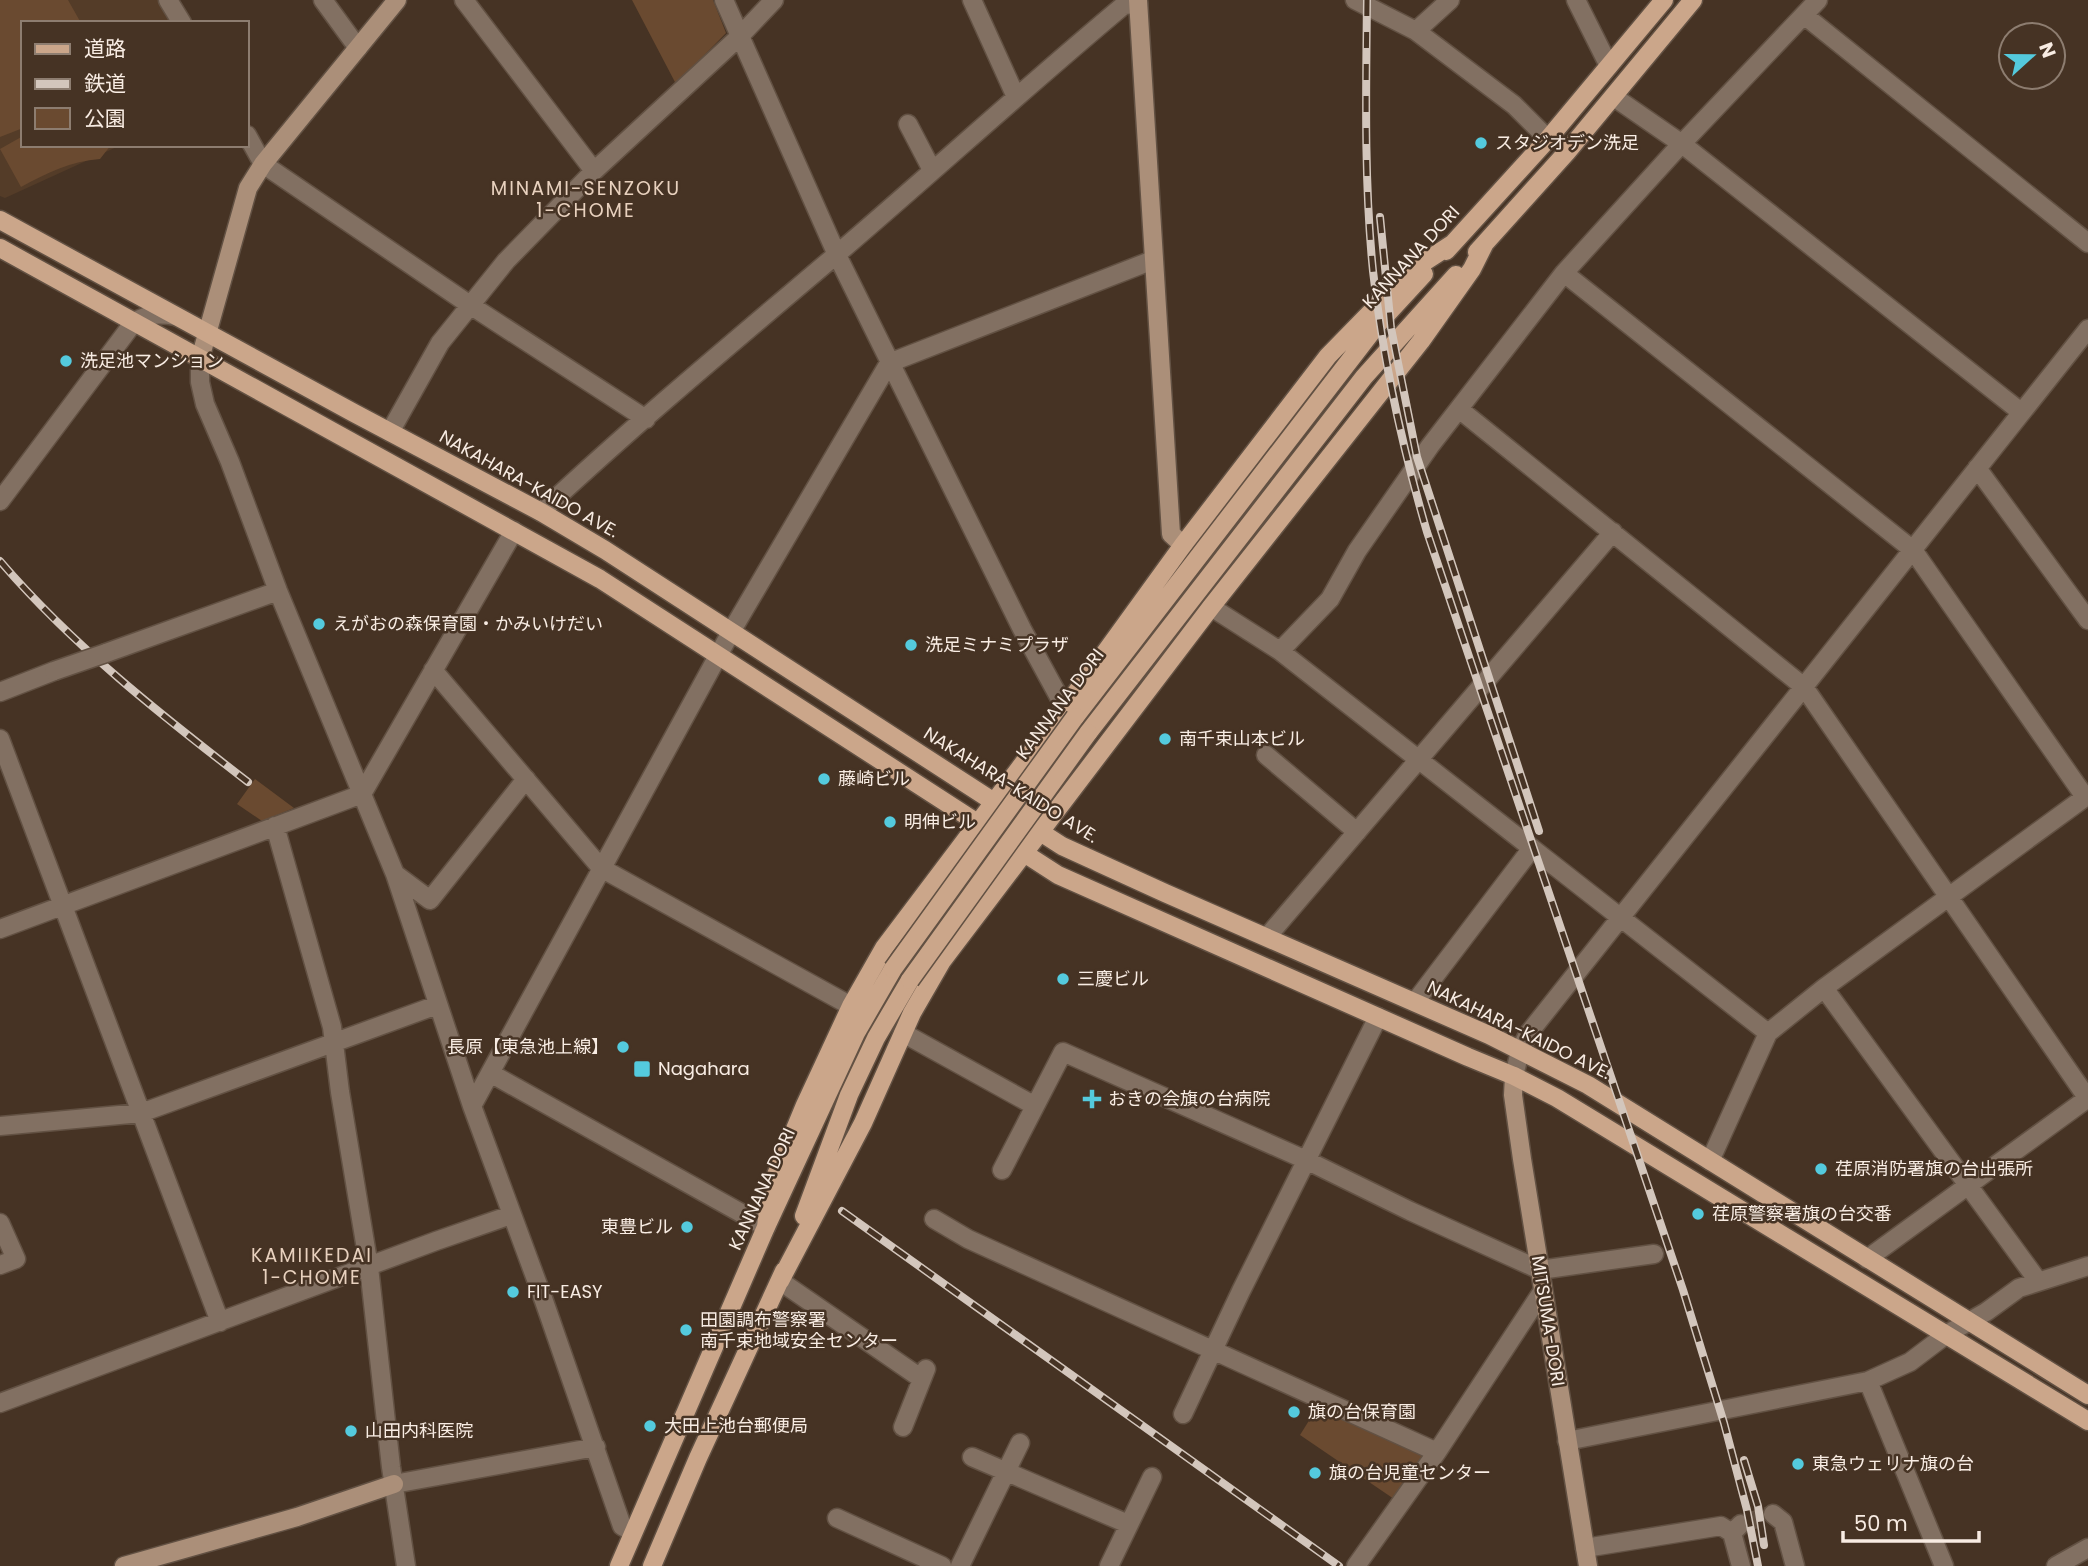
<svg xmlns="http://www.w3.org/2000/svg" width="2088" height="1566" viewBox="0 0 2088 1566" font-family="Poppins,'Noto Sans JP',sans-serif">
  <style>
    .built { fill: #543c28 }
    .green { fill: #6a4a30 }
    .lines { fill: none; stroke-linecap: round; stroke-linejoin: round }
    .street-tunnel { stroke: #614f41; stroke-width: 18; stroke-dasharray: 18 9; stroke-linecap: butt }
    .street-casing { stroke: #625143; stroke-width: 21 }
    .secondary-casing { stroke: #625143; stroke-width: 21 }
    .primary-casing { stroke: #625143; stroke-width: 21 }
    .street { stroke: #827062; stroke-width: 18 }
    .secondary { stroke: #ab8f79; stroke-width: 18 }
    .primary { stroke: #cba68a; stroke-width: 18 }
    .rail-casing { stroke: #d3c6bc; stroke-width: 8 }
    .rail { stroke: #463324; stroke-width: 5; stroke-dasharray: 16; stroke-linecap: butt }
    .street-bridge-casing { stroke: #625143; stroke-width: 21; stroke-linecap: butt }
    .primary-bridge-casing { stroke: #625143; stroke-width: 21; stroke-linecap: butt }
    .street-bridge { stroke: #827062; stroke-width: 18 }
    .primary-bridge { stroke: #cba68a; stroke-width: 18 }
    .poi-dot { fill: #54cadd; stroke: #463324; stroke-width: 2.5 }
    .labels { text-anchor: middle; stroke-width: 5; stroke-linejoin: round; paint-order: stroke }
    .poi-label { font-size: 18px; fill: #f8ece3; stroke: #463324; text-anchor: start }
    .street-label { font-size: 18px; fill: #f8ece3; stroke: #463324 }
    .neighbourhood-label { font-size: 19px; letter-spacing: 2px; fill: #e8d1be; stroke: #463324 }
  </style>
  <rect width="100%" height="100%" fill="#463324"/>
  <path class="built" d="M 0,0 L 161,0 L 174,23 L 23,23 L 23,145 L 121,145 L 5,198 L 0,196 Z"/>
  <path class="green" d="M 0,0 L 68,0 L 81,23 L 23,23 L 23,128 L 0,137 Z
    M 632,0 L 713,0 L 726,33 L 676,84 Z
    M 23,136 L 23,145 L 111,145 L 100,159 C 71,161 47,173 21,187 L 0,149 Z
    M 255,779 L 294,808 L 262,821 L 237,804 Z
    M 1320,1403 L 1427,1453 L 1394,1499 L 1300,1435 Z"/>
  <g class="lines">
    <path class="street-tunnel" d="M 1741,1524 L 1773,1514"/>
    <g class="street-casing">
      <path id="street" d="M 168,0 L 182,23
        M 323,0 L 358,48
        M 464,0 L 594,171
        M 724,0 L 837,255 L 1022,629 L 1065,708
        M 972,0 L 1016,97
        M 1355,0 L 1416,31 L 1514,105 L 1548,139
        M 1576,0 L 1609,66
        M 1804,15 L 2088,243
        M 1416,31 L 1450,0
        M 1614,97 L 1682,144 L 2021,412
        M 908,124 L 932,170
        M 247,135 L 263,164 L 470,305 L 646,419
        M 1564,273 L 1913,550 L 2085,797
        M 200,359 L 200,382 L 205,404 L 230,462 L 278,591 L 395,874 L 472,1106 L 544,1301 L 622,1526 L 633,1532
        M 1459,409 L 1804,687 L 2088,1099
        M 390,432 L 440,343 L 506,261 L 594,171 L 739,37 L 774,0
        M 1977,468 L 2088,620
        M 0,501 L 134,322 C 148,314 160,313 175,316
        M 541,512 C 636,423 737,339 836,255 C 933,172 1027,86 1124,5 L 1138,4
        M 1211,607 L 1280,651 L 1768,1033
        M 1280,651 L 1330,599 L 1357,551 L 1430,446 L 1564,273 L 1673,153 L 1818,0
        M 106,653 L 278,591
        M 433,670 L 601,868 L 851,1006
        M 0,692 L 54,671
        M 0,739 L 220,1322
        M 1266,755 L 1357,832
        M 275,826 L 332,1027 L 340,1092 L 369,1267 L 391,1467 L 406,1566
        M 395,874 L 430,900 L 526,779
        M 0,929 L 362,794 L 514,531
        M 1267,937 L 1613,532
        M 1824,988 L 2038,1281
        M 1415,1002 L 1532,848
        M 903,1033 L 1035,1106
        M 490,1073 L 766,1227
        M 1514,1076 L 1520,1051 L 1528,1034 L 2088,329
        M 472,1106 L 731,632 L 889,363 L 1153,260
        M 0,1126 L 141,1113 L 437,1005
        M 1710,1161 L 1768,1033 L 1824,988 L 2088,795
        M 1002,1170 L 1063,1052 L 1306,1160 L 1410,1211 L 1540,1270 L 1654,1254
        M 934,1219 L 968,1239 L 1437,1452
        M 0,1223 L 16,1259 L 0,1265
        M 1867,1259 L 2088,1098
        M 780,1281 L 922,1379
        M 1868,1381 L 1944,1566
        M 0,1403 L 436,1241 L 511,1215
        M 1183,1414 L 1241,1291 L 1378,1017
        M 903,1427 L 926,1369
        M 1567,1441 L 1868,1381 L 1910,1362 L 1947,1334 L 1986,1312 L 2019,1288 L 2088,1266
        M 972,1457 L 1128,1524
        M 394,1484 L 596,1447
        M 1773,1514 L 1783,1522 L 1795,1566
        M 837,1518 L 942,1566
        M 1741,1524 L 1732,1533 L 1741,1566
        M 1585,1548 L 1721,1526 L 1732,1533
        M 960,1566 L 1020,1443
        M 1109,1566 L 1152,1477
        M 1356,1566 L 1437,1452 L 1542,1292
        M 2056,1566 L 2088,1548"/>
    </g>
    <g class="secondary-casing">
      <path id="secondary" d="M 1138,0 L 1171,534 L 1183,545
        M 200,359 L 248,188 L 263,164 L 397,0
        M 1514,1076 L 1513,1095 L 1522,1159 L 1588,1566
        M 124,1566 L 297,1517 L 394,1484"/>
    </g>
    <g class="primary-casing">
      <path id="primary" d="M 0,220 L 354,413 L 541,512 L 605,550 L 1062,846 L 1165,893 L 1489,1035 L 1588,1085 L 2088,1395
        M 0,248 L 600,579 L 1058,875 L 1468,1057 L 1514,1076 L 1557,1098 L 2088,1421
        M 1446,251 L 1548,139 L 1664,0
        M 1477,252 L 1567,152 L 1693,0
        M 1075,717 L 1377,325 L 1424,274
        M 1088,733 L 1364,377 L 1456,275
        M 804,1216 L 849,1095 L 876,1038 L 910,980
        M 766,1227 L 771,1187 L 805,1105 L 851,1006 L 884,948 L 1065,708 L 1183,545 L 1328,356 L 1412,270 L 1452,244
        M 780,1281 L 863,1123 L 912,1013 L 942,961 L 1211,607 L 1421,341 L 1472,269 L 1485,243
        M 619,1566 L 766,1227 L 856,1033 L 893,969
        M 652,1566 L 698,1458 L 784,1271"/>
    </g>
    <use href="#street" class="street"/>
    <use href="#secondary" class="secondary"/>
    <use href="#primary" class="primary"/>
    <g class="rail-casing">
      <path id="rail" d="M 1367,0 C 1366,90 1364,182 1373,271 C 1383,360 1402,446 1427,532 L 1683,1290 L 1724,1423 L 1747,1510 L 1758,1566
        M 1380,217 L 1391,328 L 1417,457 L 1539,831
        M 0,561 C 73,646 160,714 248,782
        M 842,1211 L 1339,1566
        M 1744,1460 L 1758,1506 L 1764,1545"/>
    </g>
    <use href="#rail" class="rail"/>
    <g class="street-bridge-casing">
      <path id="street-bridge" d="M 54,671 L 106,653"/>
    </g>
    <g class="primary-bridge-casing">
      <path id="primary-bridge" d="M 893,969 L 1075,717
        M 910,980 L 1088,733"/>
    </g>
    <use href="#street-bridge" class="street-bridge"/>
    <use href="#primary-bridge" class="primary-bridge"/>
  </g>
  <g class="poi-dot">
    <circle cx="1481" cy="143" r="7"/>
    <circle cx="66" cy="361" r="7"/>
    <circle cx="319" cy="624" r="7"/>
    <circle cx="911" cy="645" r="7"/>
    <circle cx="1165" cy="739" r="7"/>
    <circle cx="824" cy="779" r="7"/>
    <circle cx="890" cy="822" r="7"/>
    <circle cx="1063" cy="979" r="7"/>
    <circle cx="623" cy="1047" r="7"/>
    <rect x="633" y="1060" width="18" height="18" rx="3.5"/>
    <path d="M1088.5 1088.5h7v7h7v7h-7v7h-7v-7h-7v-7h7z"/>
    <circle cx="1821" cy="1169" r="7"/>
    <circle cx="1698" cy="1214" r="7"/>
    <circle cx="687" cy="1227" r="7"/>
    <circle cx="513" cy="1292" r="7"/>
    <circle cx="686" cy="1330" r="7"/>
    <circle cx="1294" cy="1412" r="7"/>
    <circle cx="650" cy="1426" r="7"/>
    <circle cx="351" cy="1431" r="7"/>
    <circle cx="1798" cy="1464" r="7"/>
    <circle cx="1315" cy="1473" r="7"/>
  </g>
  <g class="labels">
    <g class="poi-label">
      <text x="1495" y="149">スタジオデン洗足</text>
      <text x="80" y="367">洗足池マンション</text>
      <text x="333" y="630">えがおの森保育園・かみいけだい</text>
      <text x="925" y="651">洗足ミナミプラザ</text>
      <text x="1179" y="745">南千束山本ビル</text>
      <text x="838" y="785">藤崎ビル</text>
      <text x="904" y="828">明伸ビル</text>
      <text x="1077" y="985">三慶ビル</text>
      <text x="609" y="1053" text-anchor="end">長原【東急池上線】</text>
      <text x="658" y="1075">Nagahara</text>
      <text x="1108" y="1105">おきの会旗の台病院</text>
      <text x="1835" y="1175">荏原消防署旗の台出張所</text>
      <text x="1712" y="1220">荏原警察署旗の台交番</text>
      <text x="673" y="1233" text-anchor="end">東豊ビル</text>
      <text x="527" y="1298">FIT-EASY</text>
      <text x="700" y="1326">田園調布警察署<tspan x="700" dy="21">南千束地域安全センター</tspan></text>
      <text x="1308" y="1418">旗の台保育園</text>
      <text x="664" y="1432">大田上池台郵便局</text>
      <text x="365" y="1437">山田内科医院</text>
      <text x="1812" y="1470">東急ウェリナ旗の台</text>
      <text x="1329" y="1479">旗の台児童センター</text>
    </g>
    <g class="street-label">
      <text transform="translate(1411 257) rotate(-47)" y="6">KANNANA DORI</text>
      <text transform="translate(529 484) rotate(29)" y="6">NAKAHARA-KAIDO AVE.</text>
      <text transform="translate(1060 704) rotate(-53)" y="6">KANNANA DORI</text>
      <text transform="translate(1011 785) rotate(32)" y="6">NAKAHARA-KAIDO AVE.</text>
      <text transform="translate(1519 1030) rotate(26)" y="6">NAKAHARA-KAIDO AVE.</text>
      <text transform="translate(762 1189) rotate(-65)" y="6">KANNANA DORI</text>
      <text transform="translate(1548 1321) rotate(81)" y="6">MITSUMA-DORI</text>
    </g>
    <g class="neighbourhood-label">
      <text x="586" y="195">MINAMI-SENZOKU<tspan x="586" dy="22">1-CHOME</tspan></text>
      <text x="312" y="1262">KAMIIKEDAI<tspan x="312" dy="22">1-CHOME</tspan></text>
    </g>
  </g>
  <rect x="21" y="21" width="228" height="126" fill="#463324" stroke="#8d7d70" stroke-width="2"/>
  <rect x="35" y="44" width="35" height="10" fill="#cba68a" stroke="#8d7d70" stroke-width="2"/>
  <text x="84" y="56" font-size="21" fill="#f8ece3">道路</text>
  <rect x="35" y="79" width="35" height="10" fill="#d3c6bc" stroke="#8d7d70" stroke-width="2"/>
  <text x="84" y="91" font-size="21" fill="#f8ece3">鉄道</text>
  <rect x="35" y="108" width="35" height="21" fill="#6a4a30" stroke="#8d7d70" stroke-width="2"/>
  <text x="84" y="126" font-size="21" fill="#f8ece3">公園</text>
  <g transform="translate(2032 56) rotate(69)"><circle r="33" fill="#463324" stroke="#8d7d70" stroke-width="2"/>
  <path d="M0-5L12 26L0 18L-12 26Z" fill="#54cadd"/>
  <text y="-10" font-size="19" font-weight="bold" text-anchor="middle" fill="#f8ece3">N</text>
  </g>
  <path d="M1843 1531v10h136v-10" fill="none" stroke="#f8ece3" stroke-width="3.5"/>
  <text x="1854" y="1531" font-size="21" fill="#f8ece3" stroke="#463324" stroke-width="5" paint-order="stroke">50 m</text>
</svg>
